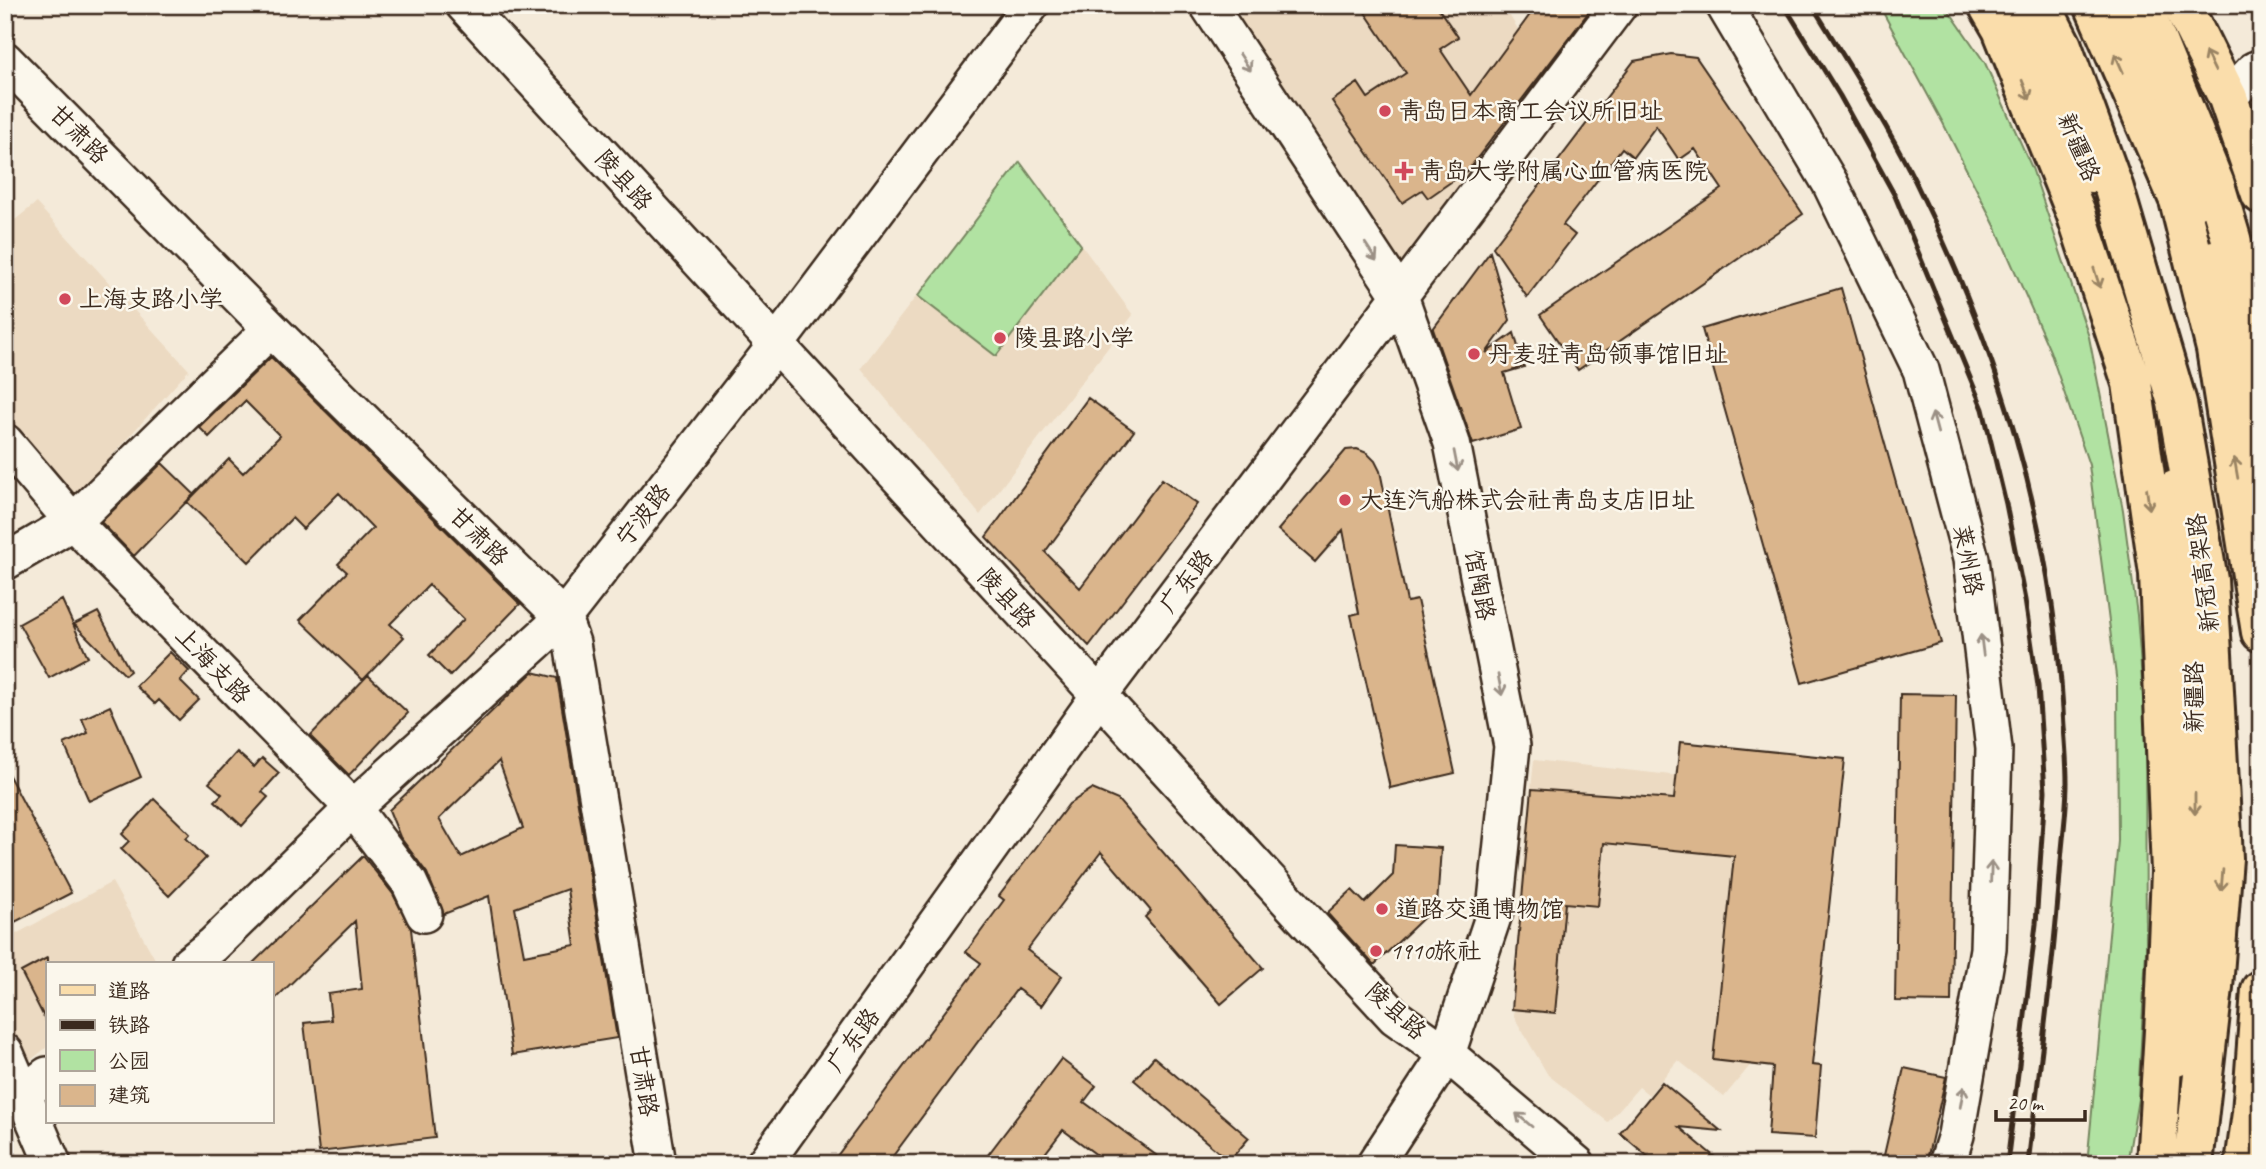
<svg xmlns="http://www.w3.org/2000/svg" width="2266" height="1169" viewBox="0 0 2266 1169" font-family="Caveat,'LXGW WenKai TC',sans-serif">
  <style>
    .built { fill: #ecdac2 }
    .green { fill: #b1e2a2; stroke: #768660; stroke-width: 2 }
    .building { fill: #dab58c; stroke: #3b2a1e; stroke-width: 2; fill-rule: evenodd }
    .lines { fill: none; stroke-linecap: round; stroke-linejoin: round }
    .minor-casing { stroke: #3b2a1e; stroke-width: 40 }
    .major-casing { stroke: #3b2a1e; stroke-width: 44 }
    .highway-casing { stroke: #3b2a1e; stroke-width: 44 }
    .minor { stroke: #fbf7ec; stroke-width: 35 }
    .major { stroke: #faddab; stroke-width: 38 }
    .highway { stroke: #faddab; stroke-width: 38 }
    .rail { stroke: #3b2a1e; stroke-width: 5 }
    .oneway { stroke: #9a8464 }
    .oneway2 { stroke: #9b9085 }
    .poi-dot { fill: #d1495b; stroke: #fbf7ec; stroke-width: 2.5 }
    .labels { text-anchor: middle; stroke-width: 5; stroke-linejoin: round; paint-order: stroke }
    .poi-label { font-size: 24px; fill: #3b2a1e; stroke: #fbf7ec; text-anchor: start }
    .street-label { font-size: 24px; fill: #3b2a1e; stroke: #fbf7ec }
  </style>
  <rect width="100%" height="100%" fill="#f4ead9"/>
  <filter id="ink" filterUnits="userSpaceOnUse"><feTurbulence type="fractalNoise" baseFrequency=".0143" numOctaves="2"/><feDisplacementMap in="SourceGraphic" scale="14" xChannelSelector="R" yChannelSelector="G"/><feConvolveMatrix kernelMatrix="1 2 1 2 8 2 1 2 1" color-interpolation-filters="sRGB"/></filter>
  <g filter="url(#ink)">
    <path class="built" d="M 1257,5 L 1503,5 L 1547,76 L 1397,267 L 1237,19 Z
      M 1020,162 L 1133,315 L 980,515 L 861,368 Z
      M 36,203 L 189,370 L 65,508 L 5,427 L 5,228 Z
      M 1534,760 L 1791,788 L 1753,1062 L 1724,1097 L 1678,1060 L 1649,1095 L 1639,1087 L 1608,1122 L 1548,1075 L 1514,1017 L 1518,918 Z
      M 112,882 L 155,959 L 148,964 L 47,964 L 47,1047 L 26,1064 L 5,1013 L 5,940 Z"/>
    <path class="green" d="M 1879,5 L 1945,5 L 1985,63 L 2032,168 L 2089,337 L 2123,510 L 2137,615 L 2145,720 L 2146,952 L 2138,1099 L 2127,1164 L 2087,1164 L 2118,841 L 2117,684 L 2089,465 L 2050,351 L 1996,228 L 1943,123 Z
      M 1020,162 L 1081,245 L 996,356 L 918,296 Z"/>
    <path class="building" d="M 1360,5 L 1436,5 L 1458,37 L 1440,49 L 1471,95 L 1537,5 L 1594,5 L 1468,170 L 1428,198 L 1422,190 L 1402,203 L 1332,101 L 1358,83 L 1368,98 L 1406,73 Z
      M 1671,54 L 1696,57 L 1803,214 L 1578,370 L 1540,315 L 1722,189 L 1695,149 L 1679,160 L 1656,126 L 1633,157 L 1622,148 L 1563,225 L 1575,235 L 1527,297 L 1493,247 L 1634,61 Z
      M 1490,252 L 1510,320 L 1486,353 L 1514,333 L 1524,367 L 1504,373 L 1521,429 L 1473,444 L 1433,329 Z
      M 1841,288 L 1941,643 L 1802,683 L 1702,329 Z
      M 271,357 L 520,604 L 450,676 L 429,655 L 464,619 L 429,585 L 390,624 L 404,637 L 363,680 L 300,620 L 347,572 L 338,564 L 373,528 L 339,493 L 303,529 L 292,518 L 249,562 L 187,502 L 229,459 L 243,473 L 280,436 L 245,401 L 209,437 L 199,427 Z
      M 1088,398 L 1134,431 L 1045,552 L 1080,588 L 1162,479 L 1197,504 L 1089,646 L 986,537 Z
      M 1357,449 L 1367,453 L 1375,461 L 1380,471 L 1407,602 L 1417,600 L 1455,773 L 1390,788 L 1351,615 L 1359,613 L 1343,530 L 1315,562 L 1278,530 L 1346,450 Z
      M 162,463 L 194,494 L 134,556 L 101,522 Z
      M 62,600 L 88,657 L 49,678 L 19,624 Z
      M 98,612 L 130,671 L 125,675 L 74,624 Z
      M 170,652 L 189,671 L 180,681 L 199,700 L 179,720 L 159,700 L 155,704 L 136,686 Z
      M 533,672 L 557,678 L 617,1038 L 512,1055 L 489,896 L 444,914 L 427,873 L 400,837 L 389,810 ZM 499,761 L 523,828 L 461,857 L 439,819 ZM 567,889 L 575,945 L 524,955 L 515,908 Z
      M 368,675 L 408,713 L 349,775 L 310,736 Z
      M 1900,694 L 1956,695 L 1951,1002 L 1895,1001 Z
      M 110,706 L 141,777 L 89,801 L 64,744 L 88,733 L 82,719 Z
      M 1680,742 L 1845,759 L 1812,1065 L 1821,1066 L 1815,1138 L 1768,1135 L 1773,1067 L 1713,1060 L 1734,856 L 1604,843 L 1598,906 L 1565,903 L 1555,1013 L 1512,1009 L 1532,789 L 1674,799 Z
      M 237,752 L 254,767 L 262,758 L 279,773 L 262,792 L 268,797 L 242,826 L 215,801 L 222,794 L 209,783 Z
      M 5,768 L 71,893 L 15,922 L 5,903 Z
      M 1092,789 L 1118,800 L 1263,968 L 1221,1004 L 1145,917 L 1151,911 L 1101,852 L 1027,950 L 1062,976 L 1041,1006 L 1017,989 L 887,1164 L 831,1164 L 981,963 L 966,952 L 1004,900 L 999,896 L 1069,804 Z
      M 154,799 L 190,834 L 186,838 L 206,858 L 169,896 L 121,849 L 129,841 L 122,834 Z
      M 1395,845 L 1441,848 L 1437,905 L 1374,965 L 1327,913 L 1352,890 L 1365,903 L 1393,875 Z
      M 363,856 L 393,894 L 411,929 L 435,1138 L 319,1152 L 304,1023 L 331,1020 L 328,994 L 362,989 L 355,921 L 271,1003 L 271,964 L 252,964 Z
      M 47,958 L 47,1023 L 21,972 Z
      M 1154,1057 L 1249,1138 L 1229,1161 L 1134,1080 Z
      M 1061,1059 L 1096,1086 L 1084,1102 L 1168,1164 L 1109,1164 L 1063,1130 L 1037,1164 L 981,1164 Z
      M 1904,1068 L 1946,1077 L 1926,1164 L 1882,1164 Z
      M 1662,1082 L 1721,1131 L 1679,1127 L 1723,1164 L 1657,1164 L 1620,1133 Z"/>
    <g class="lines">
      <g class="minor-casing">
        <path id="minor" d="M 464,5 L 1395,1017 L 1447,1054 L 1577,1164
          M 1208,5 L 1400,296 L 1452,443 L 1512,746 L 1495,911 L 1447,1054 L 1375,1164
          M 1724,5 L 1830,183 L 1921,370 L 1971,559 L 1994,749 L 1988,949 L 1956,1135 L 1947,1164
          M 5,60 L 271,329 L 563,618 L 572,643 L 658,1164
          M 2228,98 L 2254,70 L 2261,67
          M 5,442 L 73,522 L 353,808 L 409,882 L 424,914
          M 5,562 L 73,522 L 271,329
          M 189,964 L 213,945 L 353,808 L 563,618 L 775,346 L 1031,5
          M 5,1052 L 53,1164
          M 22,1095 L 47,1075
          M 764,1164 L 1098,697 L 1619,5"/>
      </g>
      <g class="major-casing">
        <path id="major" d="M 2016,5 L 2091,173
          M 2120,5 L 2141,45 L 2196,199
          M 2182,5 L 2228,98 L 2261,194
          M 2213,260 L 2245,380 L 2261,459
          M 2175,490 L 2193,625 L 2196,940 L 2176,1057"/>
      </g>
      <g class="highway-casing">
        <path id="highway" d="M 1988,5 L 2002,29 L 2076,213 L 2132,383 L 2159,574 L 2171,872 L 2165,1014 L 2156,1164
          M 2041,5 L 2062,46 L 2114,189 L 2177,403 L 2208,580 L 2223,858 L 2213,987 L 2193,1164
          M 2094,5 L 2179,200 L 2216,349 L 2261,632
          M 2142,5 L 2215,185 L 2261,339
          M 2245,1164 L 2252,1113 L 2261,990"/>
      </g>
      <use href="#minor" class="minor"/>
      <use href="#major" class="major"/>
      <use href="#highway" class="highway"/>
      <path class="rail" d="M 1784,5 L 1840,96 L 1895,196 L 1983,409 L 2006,504 L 2025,600 L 2038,686 L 2045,791 L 2036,924 L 2007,1164
        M 1812,5 C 1847,62 1884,119 1914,179 C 1998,348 2051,520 2063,709 C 2064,733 2067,758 2067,782 C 2067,808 2063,835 2061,861 C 2054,962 2040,1063 2028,1164"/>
    </g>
    <defs><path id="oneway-shaft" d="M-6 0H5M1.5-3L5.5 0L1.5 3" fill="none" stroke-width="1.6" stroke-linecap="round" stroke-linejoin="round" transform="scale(1.75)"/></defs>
    <g class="oneway">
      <use href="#oneway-shaft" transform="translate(2210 61) rotate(-116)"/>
      <use href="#oneway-shaft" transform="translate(2119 63) rotate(-114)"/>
      <use href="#oneway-shaft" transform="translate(2026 90) rotate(68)"/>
      <use href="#oneway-shaft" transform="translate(2097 278) rotate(72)"/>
      <use href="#oneway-shaft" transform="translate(2236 468) rotate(-100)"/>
      <use href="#oneway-shaft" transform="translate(2148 499) rotate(82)"/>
      <use href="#oneway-shaft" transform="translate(2195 804) rotate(90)"/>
      <use href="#oneway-shaft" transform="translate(2222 880) rotate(95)"/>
    </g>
    <g class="oneway2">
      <use href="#oneway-shaft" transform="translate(1245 62) rotate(57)"/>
      <use href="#oneway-shaft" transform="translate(1371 252) rotate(57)"/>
      <use href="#oneway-shaft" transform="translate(1935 423) rotate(-105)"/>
      <use href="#oneway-shaft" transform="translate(1456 461) rotate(79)"/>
      <use href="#oneway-shaft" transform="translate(1982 645) rotate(-97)"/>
      <use href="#oneway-shaft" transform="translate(1500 685) rotate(79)"/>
      <use href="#oneway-shaft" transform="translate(1991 872) rotate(-88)"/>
      <use href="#oneway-shaft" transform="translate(1962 1097) rotate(-80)"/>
      <use href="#oneway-shaft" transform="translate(1524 1120) rotate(-140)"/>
    </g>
  </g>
  <g class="poi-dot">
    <circle cx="1385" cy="111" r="7"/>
    <path d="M1400.5 160.5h7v7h7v7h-7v7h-7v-7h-7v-7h7z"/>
    <circle cx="65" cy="299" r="7"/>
    <circle cx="1000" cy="338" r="7"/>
    <circle cx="1474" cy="354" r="7"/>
    <circle cx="1345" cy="500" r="7"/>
    <circle cx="1382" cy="909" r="7"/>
    <circle cx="1376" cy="951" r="7"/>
  </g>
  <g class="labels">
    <g class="poi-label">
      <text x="1399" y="119">青岛日本商工会议所旧址</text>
      <text x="1420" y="179">青岛大学附属心血管病医院</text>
      <text x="79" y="307">上海支路小学</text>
      <text x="1014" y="346">陵县路小学</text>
      <text x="1488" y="362">丹麦驻青岛领事馆旧址</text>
      <text x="1359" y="508">大连汽船株式会社青岛支店旧址</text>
      <text x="1396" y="917">道路交通博物馆</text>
      <text x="1390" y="959">1910旅社</text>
    </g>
    <g class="street-label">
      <text transform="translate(79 134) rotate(45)" y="8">甘肃路</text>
      <text transform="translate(2079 147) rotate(67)" y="8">新疆路</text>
      <text transform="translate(624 180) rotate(48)" y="8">陵县路</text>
      <text transform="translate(643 515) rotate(-52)" y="8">宁波路</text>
      <text transform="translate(479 536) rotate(45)" y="8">甘肃路</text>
      <text transform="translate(1968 560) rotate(79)" y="8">莱州路</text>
      <text transform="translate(2203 573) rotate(-97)" y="8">新冠高架路</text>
      <text transform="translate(1186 581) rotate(-53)" y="8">广东路</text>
      <text transform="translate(1480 585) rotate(79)" y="8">馆陶路</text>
      <text transform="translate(1007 598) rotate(47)" y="8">陵县路</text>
      <text transform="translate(213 665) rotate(46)" y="8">上海支路</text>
      <text transform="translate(2194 697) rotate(-90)" y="8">新疆路</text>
      <text transform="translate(1396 1011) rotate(42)" y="8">陵县路</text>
      <text transform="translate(853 1040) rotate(-54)" y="8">广东路</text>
      <text transform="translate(644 1081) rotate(81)" y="8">甘肃路</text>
    </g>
  </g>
  <rect width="2266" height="1169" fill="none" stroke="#fbf7ec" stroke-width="28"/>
  <rect x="14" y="14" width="2238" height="1141" fill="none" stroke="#3b2a1e" stroke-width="2.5" filter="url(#ink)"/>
  <rect x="46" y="962" width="228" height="161" fill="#fbf7ec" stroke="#aea59a" stroke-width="2"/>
  <rect x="60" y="985" width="35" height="10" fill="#faddab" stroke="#aea59a" stroke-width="2"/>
  <text x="108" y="998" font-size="21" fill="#3b2a1e">道路</text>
  <rect x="60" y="1020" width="35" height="10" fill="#3b2a1e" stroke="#aea59a" stroke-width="2"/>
  <text x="108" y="1032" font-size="21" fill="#3b2a1e">铁路</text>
  <rect x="60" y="1050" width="35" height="21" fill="#b1e2a2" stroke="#aea59a" stroke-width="2"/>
  <text x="108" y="1068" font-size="21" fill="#3b2a1e">公园</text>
  <rect x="60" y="1085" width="35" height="21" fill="#dab58c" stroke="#aea59a" stroke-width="2"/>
  <text x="108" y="1102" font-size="21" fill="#3b2a1e">建筑</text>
  <path d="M1996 1110v10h89v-10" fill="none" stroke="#3b2a1e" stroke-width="3.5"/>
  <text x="2007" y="1110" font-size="21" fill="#3b2a1e" stroke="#fbf7ec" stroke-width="5" paint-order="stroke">20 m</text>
</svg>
